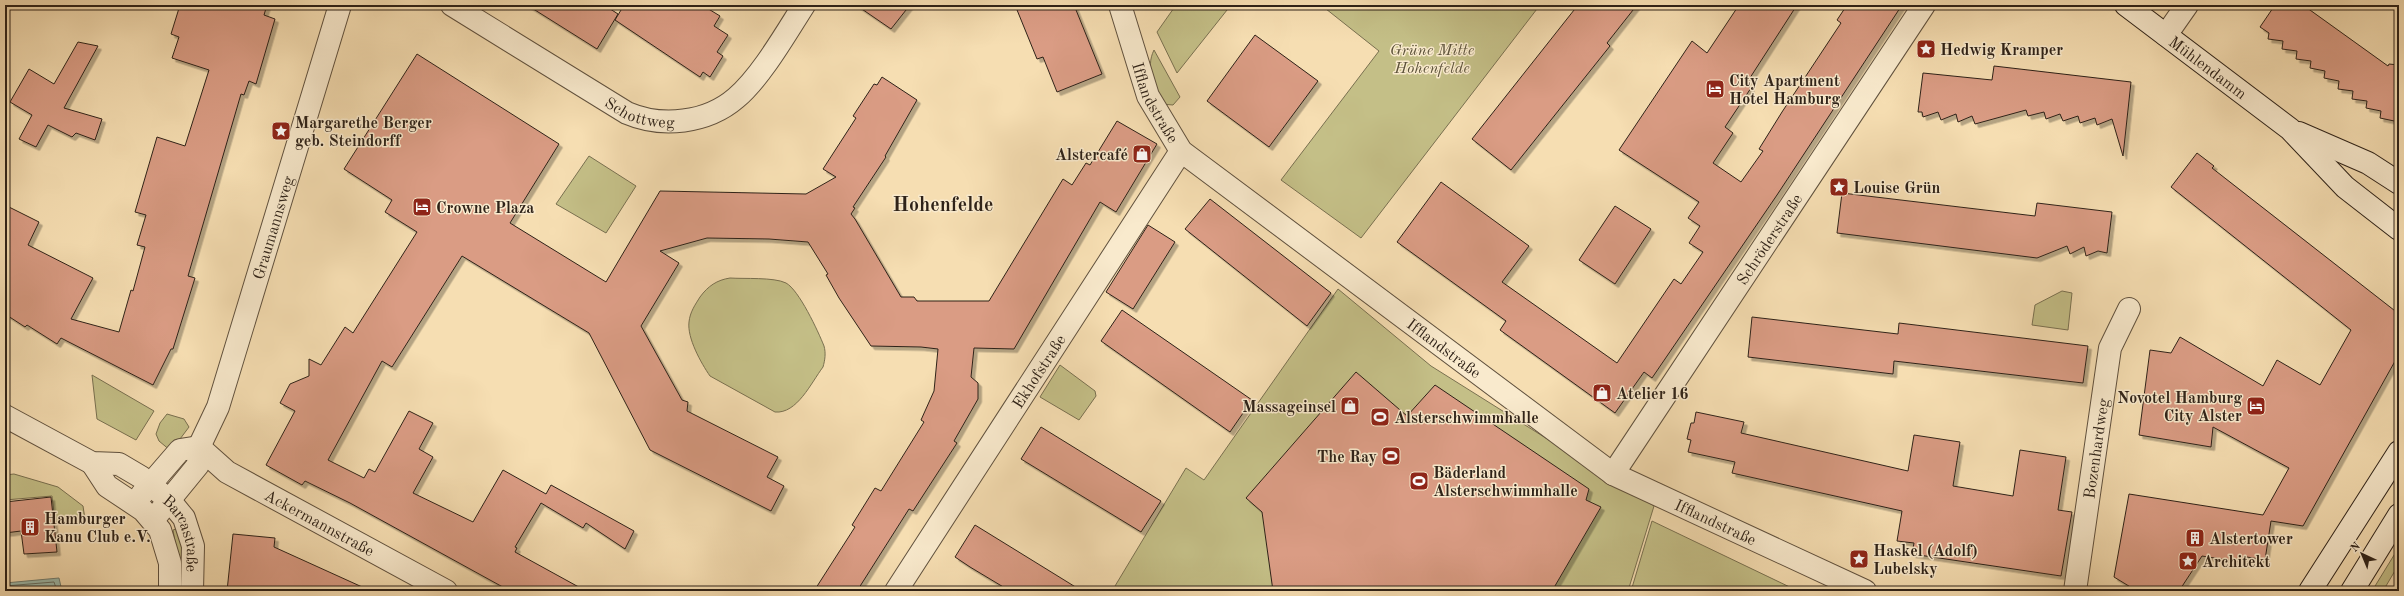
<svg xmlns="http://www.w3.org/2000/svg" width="2404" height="596" viewBox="0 0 2404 596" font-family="'Old Standard TT',serif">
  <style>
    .green { fill: #c4bf87; stroke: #797050 }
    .water { fill: #9dbcae; stroke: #717e72 }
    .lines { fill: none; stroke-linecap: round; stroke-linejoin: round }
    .shore { stroke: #666f63; stroke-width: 1 }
    .building { fill: #da9c84; stroke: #2e2218; filter: url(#shadow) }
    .minor-casing { stroke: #60513e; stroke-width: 24 }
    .secondary-casing { stroke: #2e2218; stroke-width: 24 }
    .minor { stroke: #f9eacd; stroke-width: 22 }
    .secondary { stroke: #f9eacd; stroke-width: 22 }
    .labels { text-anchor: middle; stroke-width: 3; stroke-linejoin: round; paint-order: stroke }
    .park-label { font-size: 16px; font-style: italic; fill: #5b5139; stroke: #f9eacd }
    .poi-label { font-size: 16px; font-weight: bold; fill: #2e2218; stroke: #f9eacd; text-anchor: start }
    .street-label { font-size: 16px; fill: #2e2218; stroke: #f9eacd }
    .district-label { font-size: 20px; font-weight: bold; fill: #2e2218; stroke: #f9eacd }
  </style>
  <defs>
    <filter id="shadow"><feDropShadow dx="3.5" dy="3.5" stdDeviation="0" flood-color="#0004"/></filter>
  </defs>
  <rect width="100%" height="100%" fill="#f6deb2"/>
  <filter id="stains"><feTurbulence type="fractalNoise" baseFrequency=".005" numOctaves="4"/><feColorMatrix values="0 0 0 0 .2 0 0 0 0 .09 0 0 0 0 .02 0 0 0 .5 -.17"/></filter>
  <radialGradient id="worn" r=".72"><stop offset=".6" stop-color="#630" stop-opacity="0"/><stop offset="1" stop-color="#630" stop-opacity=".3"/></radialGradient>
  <path class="green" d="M 1176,5 L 1231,5 L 1177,73 L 1157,32 Z
    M 1321,5 L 1540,5 L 1361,238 L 1281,180 L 1379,51 Z
    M 1154,50 L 1180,97 L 1173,105 L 1161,104 C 1155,87 1145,68 1154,50 Z
    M 589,156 L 636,186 L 606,233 L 556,204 Z
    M 730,278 C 744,279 774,277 786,283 C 799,290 818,331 824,346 C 826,353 825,360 823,367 C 811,383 797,414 775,412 L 710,376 C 701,363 687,338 689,322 C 690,312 695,305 700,297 C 708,286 717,280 730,278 Z
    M 1338,289 L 1431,366 L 1654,506 L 1628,591 L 1112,591 L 1186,468 L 1204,480 Z
    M 2062,291 L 2072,293 L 2068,330 L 2032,325 L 2035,305 Z
    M 1060,365 L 1095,391 L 1096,396 L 1079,420 L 1040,397 Z
    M 92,375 L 154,411 L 136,440 L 97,419 Z
    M 167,414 L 184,419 L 189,427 L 171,451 L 159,441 L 156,434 L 160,423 Z
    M 14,474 L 58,487 L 83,506 L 85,519 L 55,522 L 52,496 L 5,500 L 5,475 Z
    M 1652,521 L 1798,591 L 1631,591 Z
    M 176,529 L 182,534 L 186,591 L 176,591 L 178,559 L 173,530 Z
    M 2399,547 L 2399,564 L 2383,591 L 2372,591 Z"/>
  <path class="water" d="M 59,578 L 62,591 L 5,591 L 5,583 Z"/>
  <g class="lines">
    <path class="shore" d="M 5,586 L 54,582 L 57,591
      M 12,591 L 50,588 L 52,591"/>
  </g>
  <path class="building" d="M 180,5 L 267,5 L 264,15 L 275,19 L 256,84 L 249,81 L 244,95 L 241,94 L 188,276 L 195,278 L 173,349 L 171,349 L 153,385 L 61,338 L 57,344 L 27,325 L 25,327 L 5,314 L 5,205 L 39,222 L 28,245 L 93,278 L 71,319 L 119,332 L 131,290 L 133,291 L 145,247 L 137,245 L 146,215 L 135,212 L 157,137 L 185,146 L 209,70 L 172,58 L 179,37 L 171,34 Z
    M 527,5 L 604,5 L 618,14 L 597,49 Z
    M 624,5 L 702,5 L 720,16 L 714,26 L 728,35 L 717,52 L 723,56 L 710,77 L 703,72 L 700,77 L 615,20 Z
    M 856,5 L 910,5 L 891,29 Z
    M 1015,5 L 1074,5 L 1102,74 L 1057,92 L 1043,57 L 1037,59 Z
    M 1578,5 L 1637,5 L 1607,43 L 1610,46 L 1511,170 L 1472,139 Z
    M 1739,5 L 1797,5 L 1746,84 L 1751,88 L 1725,127 L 1733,133 L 1713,163 L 1741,182 L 1763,151 L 1759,149 L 1782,112 L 1841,23 L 1837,20 L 1847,5 L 1902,5 L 1777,195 L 1652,378 L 1644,372 L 1615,413 L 1500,330 L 1506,321 L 1397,242 L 1441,182 L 1529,246 L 1502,282 L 1617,363 L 1674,279 L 1681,284 L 1703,252 L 1689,243 L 1700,226 L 1688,218 L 1699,202 L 1619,150 L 1692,41 L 1707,53 Z
    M 2275,5 L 2303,5 L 2388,66 L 2389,64 L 2399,65 L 2399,122 L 2380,118 L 2381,111 L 2366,108 L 2367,101 L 2352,99 L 2353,91 L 2338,89 L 2339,81 L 2324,78 L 2325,71 L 2310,68 L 2311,61 L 2296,59 L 2297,51 L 2282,49 L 2283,41 L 2268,39 L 2269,33 L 2260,27 Z
    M 1255,35 L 1318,81 L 1269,147 L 1207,101 Z
    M 78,42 L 98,46 L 64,108 L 102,119 L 95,140 L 76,133 L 72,137 L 48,125 L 36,147 L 19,139 L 32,115 L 10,102 L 29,69 L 54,84 Z
    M 417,54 L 559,144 L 510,223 L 606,282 L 660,191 L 806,194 L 836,177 L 823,169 L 856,118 L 853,116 L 874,84 L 877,85 L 882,77 L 917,100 L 885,156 L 886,157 L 853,207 L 855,208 L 851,214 L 855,219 L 901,297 L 914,297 L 917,301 L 989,301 L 1063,179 L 1072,185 L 1086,163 L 1090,165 L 1117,121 L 1157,144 L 1116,212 L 1100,202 L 1014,349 L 974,348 L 971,377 L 978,383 L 978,399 L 954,441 L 957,443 L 913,511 L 909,509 L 857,591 L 814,591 L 855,527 L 852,525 L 875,488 L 881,491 L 924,422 L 921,420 L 934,391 L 938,349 L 921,347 L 871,346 L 839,298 L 826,275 L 828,274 L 808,242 L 769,239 L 707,238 L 660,251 L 679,263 L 641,326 L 682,400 L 688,402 L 687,411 L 778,457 L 767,477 L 784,486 L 771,511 L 650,450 L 589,333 L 462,256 L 392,367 L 382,361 L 328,460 L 364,478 L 369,469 L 375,472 L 409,411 L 433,423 L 419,449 L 433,457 L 413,493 L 473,522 L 503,470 L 546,494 L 551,485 L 634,531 L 625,549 L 586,523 L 583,528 L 541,503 L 515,547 L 517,548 L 515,552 L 586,591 L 510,591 L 350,503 L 305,481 L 302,485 L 266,465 L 295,411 L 280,403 L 290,384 L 309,376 L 309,359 L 321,365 L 345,327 L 353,333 L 417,232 L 385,212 L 392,200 L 344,169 Z
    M 1994,66 L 2131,82 L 2123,156 L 2112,119 L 2097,125 L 2095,118 L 2080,123 L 2078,116 L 2063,121 L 2060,114 L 2046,119 L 2044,112 L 2028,116 L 2026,110 L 1975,124 L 1972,116 L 1958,122 L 1956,114 L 1941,120 L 1938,112 L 1923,117 L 1922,112 L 1918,112 L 1923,73 L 1992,80 Z
    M 2197,153 L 2214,166 L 2212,168 L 2399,314 L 2399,354 L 2303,526 L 2271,521 L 2265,560 L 2247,557 L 2246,563 L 2202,556 L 2179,591 L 2137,591 L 2114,577 L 2129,494 L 2263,515 L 2289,468 L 2213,427 L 2211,447 L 2139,435 L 2150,350 L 2171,353 L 2180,337 L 2263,386 L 2277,360 L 2320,385 L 2351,330 L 2171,187 Z
    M 1842,193 L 2035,216 L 2037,203 L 2112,212 L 2107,253 L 2098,251 L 2086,256 L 2084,247 L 2070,254 L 2067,246 L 2037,258 L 1837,233 Z
    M 1210,199 L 1331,293 L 1307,326 L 1185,229 Z
    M 1615,206 L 1651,229 L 1615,284 L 1579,260 Z
    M 1148,225 L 1175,242 L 1133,309 L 1106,292 Z
    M 1122,310 L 1252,400 L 1230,432 L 1101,341 Z
    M 1752,317 L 1898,334 L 1899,323 L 2088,346 L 2083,383 L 1894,361 L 1893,374 L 1748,357 Z
    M 1356,372 L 1407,416 L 1435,385 L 1589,489 L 1586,500 L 1601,507 L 1552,591 L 1273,591 L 1262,512 L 1246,498 Z
    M 1696,412 L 1744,422 L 1741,433 L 1908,471 L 1914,435 L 1960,442 L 1953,486 L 2013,496 L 2020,450 L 2066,457 L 2058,510 L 2072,512 L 2061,576 L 1912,554 L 1914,543 L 1897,541 L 1902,511 L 1732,473 L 1735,462 L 1688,452 L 1691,440 L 1687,439 L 1691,423 L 1694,423 Z
    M 1041,427 L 1161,501 L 1141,532 L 1021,459 Z
    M 51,497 L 57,552 L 24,554 L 21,531 L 5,533 L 5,502 Z
    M 975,525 L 1082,591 L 1010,591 L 970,567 L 955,557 Z
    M 233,534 L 275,538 L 274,547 L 371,591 L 227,591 Z"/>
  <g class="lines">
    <g class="minor-casing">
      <g id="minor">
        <path id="s1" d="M 452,5 L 627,113 C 662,128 707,123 736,98 C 761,77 786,33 804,5"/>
        <path id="s2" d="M 1120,5 L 1148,96 L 1181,151 L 1613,474 L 1865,591"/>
        <path d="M 2166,35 L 2187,5"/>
        <path id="s3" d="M 5,416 L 92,463 L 119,464 L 141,477 L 170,501 L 184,518 L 193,546 L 192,591"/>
        <path id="s4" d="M 199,447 L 227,472 L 446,591"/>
        <path d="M 92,463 L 107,486 L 143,510 L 160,530 L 170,563 L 170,591"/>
        <path id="s5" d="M 1613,474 L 1924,5"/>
        <path d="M 142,494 L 180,450 L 199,447"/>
        <path id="s6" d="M 153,520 L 198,465 L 199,447 L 218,407 L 340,5"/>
        <path id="s7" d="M 896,591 L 1181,151"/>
        <path id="s8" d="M 2075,591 L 2110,348 L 2129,309"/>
      </g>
    </g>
    <g class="secondary-casing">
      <g id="secondary">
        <path id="s9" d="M 2126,5 L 2290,129 L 2345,187 L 2399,229"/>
        <path d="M 2299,133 L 2368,163 L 2399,183"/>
        <path d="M 2310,591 L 2399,452"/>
        <path d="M 2352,591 L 2399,515"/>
      </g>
    </g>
    <use href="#minor" class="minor"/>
    <use href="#secondary" class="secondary"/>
  </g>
  <defs>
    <g id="sight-square" transform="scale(1)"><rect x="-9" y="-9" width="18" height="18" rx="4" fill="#8f2418" stroke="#f9eacd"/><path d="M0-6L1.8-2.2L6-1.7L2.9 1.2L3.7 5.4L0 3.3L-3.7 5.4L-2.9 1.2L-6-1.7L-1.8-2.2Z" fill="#fff"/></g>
    <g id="hotel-square" transform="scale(1)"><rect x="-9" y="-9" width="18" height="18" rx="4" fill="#8f2418" stroke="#f9eacd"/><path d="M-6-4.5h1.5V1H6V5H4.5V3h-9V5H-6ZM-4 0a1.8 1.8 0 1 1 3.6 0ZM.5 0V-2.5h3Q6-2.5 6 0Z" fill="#fff"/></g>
    <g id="shop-square" transform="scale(1)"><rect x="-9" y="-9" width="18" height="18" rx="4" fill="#8f2418" stroke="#f9eacd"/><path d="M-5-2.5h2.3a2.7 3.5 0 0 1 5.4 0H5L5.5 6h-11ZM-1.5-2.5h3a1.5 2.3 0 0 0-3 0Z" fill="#fff"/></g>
    <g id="stadium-square" transform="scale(1)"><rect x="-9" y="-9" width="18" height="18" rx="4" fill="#8f2418" stroke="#f9eacd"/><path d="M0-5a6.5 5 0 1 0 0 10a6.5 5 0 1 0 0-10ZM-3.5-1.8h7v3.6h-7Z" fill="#fff"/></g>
    <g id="building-square" transform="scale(1)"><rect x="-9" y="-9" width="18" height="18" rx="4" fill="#8f2418" stroke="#f9eacd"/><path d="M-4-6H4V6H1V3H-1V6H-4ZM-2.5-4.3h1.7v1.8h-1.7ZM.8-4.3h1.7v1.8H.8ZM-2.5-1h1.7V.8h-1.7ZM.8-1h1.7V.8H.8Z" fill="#fff"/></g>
  </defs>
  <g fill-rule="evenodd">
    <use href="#sight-square" x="1926" y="49"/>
    <use href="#hotel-square" x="1715" y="89"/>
    <use href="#sight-square" x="281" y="131"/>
    <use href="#shop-square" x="1142" y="154"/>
    <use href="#sight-square" x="1839" y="187"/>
    <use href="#hotel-square" x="422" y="207"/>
    <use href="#shop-square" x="1602" y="393"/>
    <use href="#shop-square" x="1350" y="406"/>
    <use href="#hotel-square" x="2256" y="406"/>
    <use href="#stadium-square" x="1380" y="417"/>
    <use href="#stadium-square" x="1391" y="456"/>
    <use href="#stadium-square" x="1419" y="481"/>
    <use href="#building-square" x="30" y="527"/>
    <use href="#building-square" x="2195" y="538"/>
    <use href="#sight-square" x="1859" y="559"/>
    <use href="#sight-square" x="2188" y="561"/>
  </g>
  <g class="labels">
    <g class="park-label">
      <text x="1432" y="55">Grüne Mitte<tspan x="1432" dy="18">Hohenfelde</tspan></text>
    </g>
    <g class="poi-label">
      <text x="1940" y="55">Hedwig Kramper</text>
      <text x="1729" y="86">City Apartment<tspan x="1729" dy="18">Hotel Hamburg</tspan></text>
      <text x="295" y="128">Margarethe Berger<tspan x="295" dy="18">geb. Steindorff</tspan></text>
      <text x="1128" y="160" text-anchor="end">Alstercafé</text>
      <text x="1853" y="193">Louise Grün</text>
      <text x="436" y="213">Crowne Plaza</text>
      <text x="1616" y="399">Atelier 16</text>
      <text x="2242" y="403" text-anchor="end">Novotel Hamburg<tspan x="2242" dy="18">City Alster</tspan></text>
      <text x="1336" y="412" text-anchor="end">Massageinsel</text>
      <text x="1394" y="423">Alsterschwimmhalle</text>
      <text x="1377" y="462" text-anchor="end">The Ray</text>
      <text x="1433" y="478">Bäderland<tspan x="1433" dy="18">Alsterschwimmhalle</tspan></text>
      <text x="44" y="524">Hamburger<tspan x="44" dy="18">Kanu Club e.V.</tspan></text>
      <text x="2209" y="544">Alstertower</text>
      <text x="1873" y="556">Haskel (Adolf)<tspan x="1873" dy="18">Lubelsky</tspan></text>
      <text x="2202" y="567">Architekt</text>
    </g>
    <g class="street-label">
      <text dy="6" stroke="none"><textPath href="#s9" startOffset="103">Mühlendamm</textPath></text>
      <text dy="6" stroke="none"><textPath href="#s2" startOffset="104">Ifflandstraße</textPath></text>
      <text dy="6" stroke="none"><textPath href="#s1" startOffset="218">Schottweg</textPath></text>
      <text dy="6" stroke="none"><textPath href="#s6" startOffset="321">Graumannsweg</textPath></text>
      <text dy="6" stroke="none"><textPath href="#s5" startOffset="282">Schröderstraße</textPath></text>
      <text dy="6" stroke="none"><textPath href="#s2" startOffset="488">Ifflandstraße</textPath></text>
      <text dy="6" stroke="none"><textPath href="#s7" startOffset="262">Ekhofstraße</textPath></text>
      <text dy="6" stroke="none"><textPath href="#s8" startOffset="144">Bozenhardweg</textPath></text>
      <text dy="6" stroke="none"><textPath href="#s4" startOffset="143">Ackermannstraße</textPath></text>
      <text dy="6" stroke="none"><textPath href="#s2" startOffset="812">Ifflandstraße</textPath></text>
      <text dy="6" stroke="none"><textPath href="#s3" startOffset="225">Barcastraße</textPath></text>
    </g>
    <g class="district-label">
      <text x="943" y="211">Hohenfelde</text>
    </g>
  </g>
  <rect width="2404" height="596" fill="none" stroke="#f6deb2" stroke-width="20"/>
  <rect x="6" y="6" width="2392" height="584" fill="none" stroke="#2e2218" stroke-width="2"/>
  <rect x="10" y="10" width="2384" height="576" fill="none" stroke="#2e2218"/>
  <g transform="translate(2362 554) rotate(316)" stroke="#f9eacd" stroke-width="3" paint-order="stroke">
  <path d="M0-3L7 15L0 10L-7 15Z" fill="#2e2218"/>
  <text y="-6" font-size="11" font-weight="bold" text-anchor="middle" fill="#2e2218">N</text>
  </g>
  <rect width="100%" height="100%" filter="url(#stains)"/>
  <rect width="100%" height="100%" fill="url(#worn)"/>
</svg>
